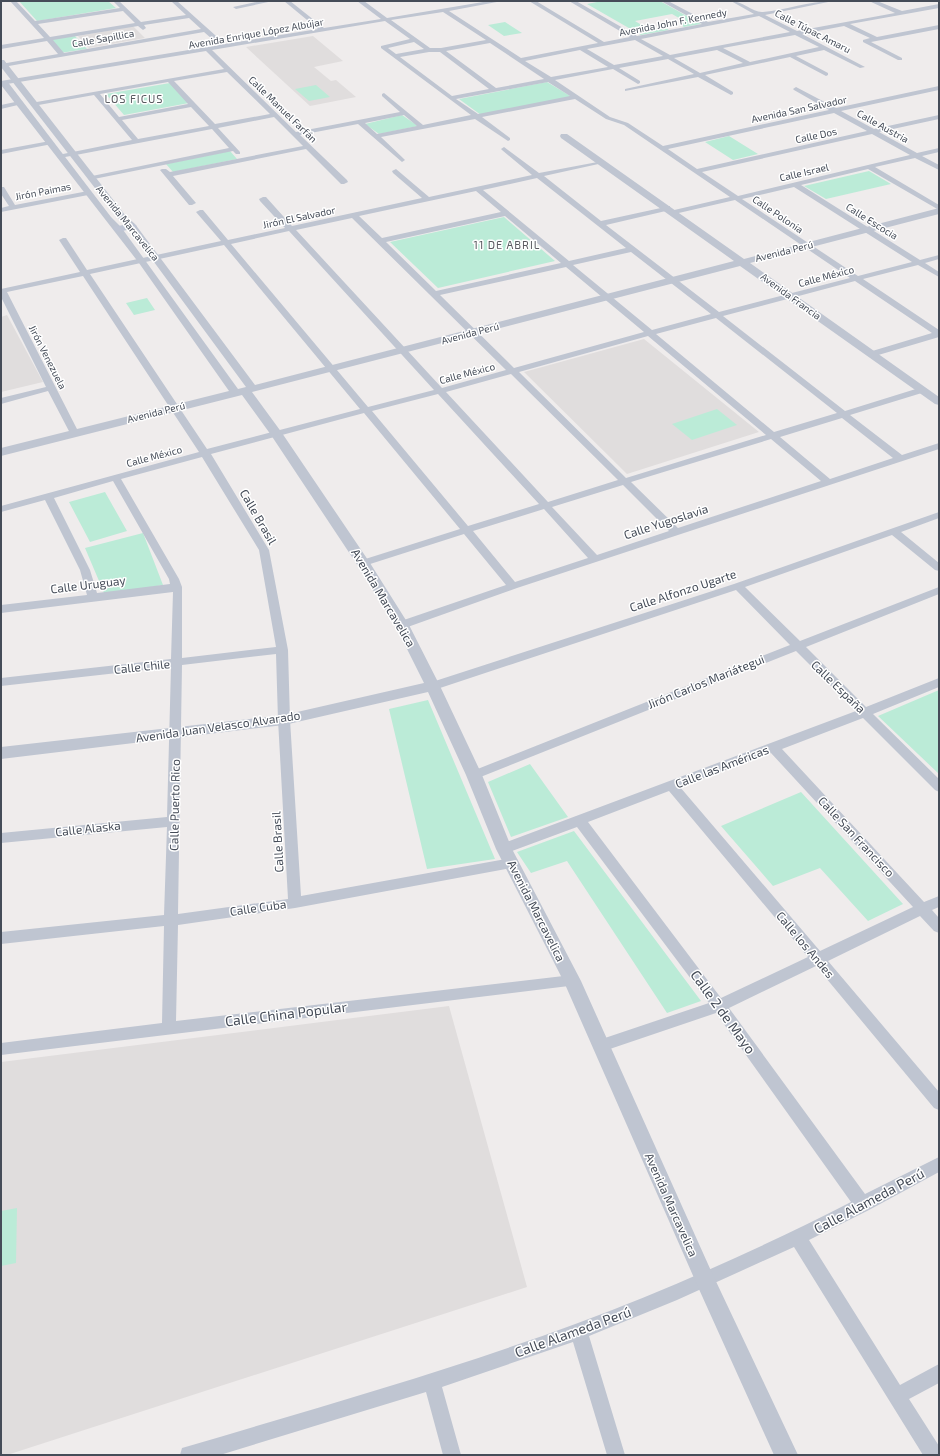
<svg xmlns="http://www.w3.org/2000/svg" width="940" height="1456" viewBox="0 0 940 1456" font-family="'Exo 2',sans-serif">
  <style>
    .education { fill: #e0dddd }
    .green { fill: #bbebd7 }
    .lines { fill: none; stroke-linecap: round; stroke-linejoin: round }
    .minor { fill: #bfc5d1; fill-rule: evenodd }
    .tertiary { fill: #bfc5d1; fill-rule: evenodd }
    .secondary { fill: #bfc5d4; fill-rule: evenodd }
    .labels { text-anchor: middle; stroke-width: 3; stroke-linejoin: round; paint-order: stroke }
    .far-street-label { font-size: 10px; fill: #454c58; stroke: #fff }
    .far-neighbourhood-label { font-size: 11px; letter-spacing: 1px; fill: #595b60; stroke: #fff }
    .street-label { font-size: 12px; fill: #454c58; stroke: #fff }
    .near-street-label { font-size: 14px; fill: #454c58; stroke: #fff }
  </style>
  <rect width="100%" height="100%" fill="#efecec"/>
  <path class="education" d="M 133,26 L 145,38 L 89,48 L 78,36 Z
    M 313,36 L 343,61 L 314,67 L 331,81 L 336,80 L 356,97 L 310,106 L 246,47 Z
    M 7,315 L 43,382 L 1,392 L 1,317 Z
    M 644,339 L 759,432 L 627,474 L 524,372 Z
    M 449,1006 L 527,1287 L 7,1455 L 1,1455 L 1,1062 Z"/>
  <path class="green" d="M 19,1 L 108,1 L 116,8 L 37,21 Z
    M 602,1 L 660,1 L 701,24 L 684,27 L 679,24 L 686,22 L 672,14 L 635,21 L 650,30 L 664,27 L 669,30 L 641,35 L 587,4 Z
    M 505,22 L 522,33 L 504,36 L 488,25 Z
    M 74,35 L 87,49 L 60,53 L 49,39 Z
    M 547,82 L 572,97 L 481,115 L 459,99 Z
    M 170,83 L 189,103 L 124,115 L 106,94 Z
    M 316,85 L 330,97 L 309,101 L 295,89 Z
    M 402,115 L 418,126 L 379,134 L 365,124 Z
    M 729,136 L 758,154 L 733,160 L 705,142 Z
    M 230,151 L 237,159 L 173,172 L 166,164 Z
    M 869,171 L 891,184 L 826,199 L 804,186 Z
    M 504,217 L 555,261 L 438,288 L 390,242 Z
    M 147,298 L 155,310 L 134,315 L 126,303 Z
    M 717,409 L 737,425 L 692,440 L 672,424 Z
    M 105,492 L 127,531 L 90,542 L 69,502 Z
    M 143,533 L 163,585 L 105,595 L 85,548 Z
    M 939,690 L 939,774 L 878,716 Z
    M 428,700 L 495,859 L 427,869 L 389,709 Z
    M 530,764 L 568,817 L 511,837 L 488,782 Z
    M 801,792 L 903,904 L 868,921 L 820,868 L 773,886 L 721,826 Z
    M 574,831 L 701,1001 L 667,1013 L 567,861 L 531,873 L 517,852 Z
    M 17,1208 L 16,1263 L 1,1266 L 1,1211 Z"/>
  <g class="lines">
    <path class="minor" d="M 10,1 L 16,1 L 35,21 L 120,8 L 113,1 L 119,1 L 141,22 L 186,15 L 171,1 L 177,1 L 225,44 L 318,29 L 284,1 L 290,1 L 324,28 L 381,19 L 357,1 L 364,1 L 387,18 L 489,1 L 502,1 L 449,11 L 521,58 L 598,43 L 529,1 L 536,1 L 604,42 L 630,37 L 569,1 L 576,1 L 637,36 L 702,24 L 661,1 L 668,1 L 708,22 L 754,14 L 731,1 C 743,1 753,13 763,12 C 786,10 809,1 833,1 L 765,15 L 797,31 L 895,13 L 869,1 L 877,1 L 902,11 L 939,4 L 939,8 L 850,24 L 877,37 L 939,25 L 939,29 L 871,42 L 902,58 L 902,60 L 898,60 L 863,42 L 863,40 L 870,38 L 844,26 L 802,34 L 865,67 L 860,68 L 824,50 L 796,56 L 828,73 L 828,75 L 826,76 L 790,57 L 705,75 L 733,92 L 733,94 L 731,95 L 698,77 L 625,91 L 625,89 L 694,74 L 668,59 L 619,68 L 640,81 L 640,83 L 638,84 L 613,69 L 555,80 L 610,117 L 628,123 L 663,146 L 829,110 L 794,90 L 793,89 L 796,87 L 836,108 L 939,86 L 939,90 L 841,111 L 874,129 L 939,115 L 939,119 L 879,132 L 917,153 L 939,148 L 939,152 L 922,156 L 939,165 L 939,170 L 915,158 L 875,167 L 939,205 L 939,210 L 868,169 L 801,185 L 920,260 L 939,255 L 939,259 L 925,263 L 939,272 L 939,277 L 918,265 L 863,279 L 939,330 L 939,337 L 875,356 L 869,356 L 868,354 L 869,352 L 932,333 L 855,281 L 723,316 L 845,411 L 919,388 L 925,388 L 927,390 L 925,392 L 850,415 L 902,455 L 939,443 L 939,449 L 517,588 L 402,629 L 398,628 L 396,625 L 398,622 L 506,585 L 464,534 L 367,565 L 359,565 L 358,563 L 359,561 L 460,529 L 364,413 L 211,454 L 269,550 L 288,650 L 290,720 L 301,896 L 512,858 L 517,859 L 519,863 L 517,867 L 512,868 L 295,908 L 178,925 L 176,1021 L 572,975 L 577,977 L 579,981 L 577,985 L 1,1055 L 1,1043 L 162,1023 L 164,926 L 1,944 L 1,932 L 164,915 L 167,827 L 1,843 L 1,833 L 167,817 L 171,667 L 1,686 L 1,678 L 171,659 L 173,592 L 1,613 L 1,605 L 87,595 L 80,570 L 45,500 L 1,512 L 1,506 L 199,452 L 83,276 L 7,292 L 79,433 L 77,435 L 71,435 L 48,391 L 1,404 L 1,398 L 46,387 L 1,297 L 1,289 L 80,272 L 59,240 L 63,238 L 66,238 L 87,270 L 221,241 L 196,212 L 200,210 L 203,210 L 228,240 L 285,228 L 260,201 L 259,199 L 263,197 L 266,197 L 292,226 L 422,198 L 393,173 L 392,171 L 396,169 L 429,197 L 532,175 L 502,150 L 501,149 L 504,147 L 539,173 L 603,161 L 603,163 L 544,176 L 601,221 L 670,206 L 670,210 L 606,225 L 719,312 L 850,278 L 735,200 L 670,215 L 670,211 L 730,197 L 624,125 L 606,119 L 575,99 L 482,117 L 510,138 L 510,140 L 508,141 L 475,119 L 381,137 L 404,159 L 405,160 L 402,162 L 358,124 L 300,135 L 347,180 L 348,182 L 344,184 L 341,184 L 306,149 L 173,176 L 196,203 L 192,205 L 189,205 L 160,170 L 162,169 L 166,169 L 170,172 L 303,146 L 274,117 L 218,128 L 240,152 L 240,154 L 236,154 L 233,151 L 89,180 L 88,178 L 92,176 L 229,148 L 212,129 L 60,158 L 57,156 L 58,155 L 132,140 L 94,95 L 33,106 L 31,105 L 31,103 L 224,69 L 206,51 L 1,85 L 1,81 L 219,45 L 204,32 L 3,67 L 1,66 L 1,64 L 58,54 L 47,41 L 1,49 L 1,45 L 44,38 ZM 123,11 L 135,23 L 50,37 L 38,24 ZM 443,12 L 486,40 L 441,48 L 430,48 L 391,20 ZM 759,16 L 790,32 L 670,55 L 641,39 ZM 189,18 L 201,29 L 64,53 L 53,40 L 138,26 L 143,30 L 146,28 L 144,25 ZM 385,21 L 410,39 L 381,46 L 381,48 L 471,115 L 423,125 L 384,93 L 382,94 L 382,96 L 400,112 L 296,132 L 212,50 ZM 795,35 L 819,47 L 750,62 L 723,48 ZM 635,40 L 663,56 L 614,65 L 587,49 ZM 414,42 L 424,49 L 396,54 L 388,48 ZM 490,43 L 544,79 L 496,88 L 446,51 ZM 580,50 L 608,67 L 551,77 L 525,61 ZM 717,50 L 743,63 L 700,73 L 674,58 ZM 429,52 L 440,52 L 489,89 L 452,96 L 400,57 ZM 227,72 L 270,114 L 215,124 L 174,81 ZM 168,82 L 188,104 L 119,117 L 100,94 ZM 548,82 L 570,96 L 478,114 L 456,99 ZM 191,107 L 209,126 L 138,139 L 122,120 ZM 834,113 L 867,131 L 697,169 L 668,149 ZM 404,115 L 417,126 L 377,134 L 365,123 ZM 872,134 L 910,155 L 738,196 L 702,172 ZM 537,178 L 626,248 L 569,261 L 483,190 ZM 794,187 L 912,262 L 858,276 L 742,199 ZM 476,191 L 501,212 L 382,238 L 359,216 ZM 505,216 L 561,263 L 436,291 L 386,242 ZM 352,218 L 506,370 L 442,388 L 296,230 ZM 289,231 L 434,390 L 368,407 L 231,244 ZM 224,245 L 360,409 L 207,449 L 90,274 ZM 631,252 L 711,314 L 652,330 L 573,265 ZM 566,267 L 644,332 L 514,368 L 440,295 ZM 716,318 L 837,413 L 774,432 L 656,334 ZM 648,336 L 766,435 L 626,478 L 519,372 ZM 511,374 L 618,480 L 548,502 L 446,392 ZM 438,394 L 539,504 L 468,526 L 372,411 ZM 842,418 L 893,458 L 830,479 L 780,437 ZM 771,439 L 821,481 L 678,528 L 631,482 ZM 202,457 L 259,550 L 276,647 L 182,658 L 182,587 L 179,579 L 121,479 ZM 113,481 L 169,579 L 170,584 L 97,593 L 90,570 L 54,498 ZM 623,485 L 669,531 L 597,555 L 552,507 ZM 544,509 L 588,558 L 515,582 L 473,531 ZM 276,654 L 278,720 L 288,899 L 178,914 L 182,665 Z
      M 261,1 L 273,1 L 236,9 L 233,7 Z
      M 20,101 L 23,103 L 22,104 L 1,109 L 1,105 Z
      M 50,141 L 52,142 L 52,144 L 1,154 L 1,150 Z
      M 1,187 L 4,187 L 15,205 L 88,191 L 92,193 L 88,195 L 1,212 L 1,208 L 9,206 L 1,194 Z
      M 939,512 L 939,518 L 901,532 L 939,563 L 939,571 L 935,570 L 892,535 L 745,587 L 800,641 L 939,587 L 939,594 L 806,647 L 866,707 L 939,678 L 939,687 L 873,714 L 939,779 L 939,792 L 935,790 L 863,718 L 782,749 L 924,902 L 939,896 L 939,907 L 932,910 L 939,918 L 939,933 L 934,931 L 920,916 L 828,961 L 939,1092 L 939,1110 L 934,1108 L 816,966 L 729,1008 L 865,1194 L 939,1157 L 939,1172 L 869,1210 L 809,1240 L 900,1385 L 939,1364 L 939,1383 L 909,1399 L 939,1446 L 939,1455 L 923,1455 L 794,1247 L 677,1300 L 589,1336 L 625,1455 L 607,1455 L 573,1342 L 442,1387 L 461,1455 L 443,1455 L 426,1392 L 220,1455 L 180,1455 L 182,1448 L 189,1446 C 320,1407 451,1370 578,1323 C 672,1288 763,1247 851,1202 L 716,1013 L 601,1052 L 596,1051 L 594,1046 L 596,1041 L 709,1003 L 577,827 L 504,854 L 499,853 L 497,849 L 499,845 L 856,711 L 796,651 L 478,778 L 474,780 L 470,778 L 468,775 L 470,772 L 790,645 L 736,590 L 437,689 L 429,689 L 427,686 L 429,683 L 734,584 ZM 771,753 L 913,907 L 820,951 L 680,787 ZM 669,791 L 808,957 L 721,998 L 588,822 Z"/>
    <path class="tertiary" d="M 1,60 L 4,60 L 125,215 L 135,224 L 255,385 L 734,261 L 561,138 L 560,136 L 561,134 L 567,134 L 744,259 L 939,208 L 939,214 L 750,263 L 939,397 L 939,405 L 935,404 L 740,266 L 252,392 L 282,433 L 370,563 L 409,625 L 440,686 L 482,775 L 512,849 L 581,981 L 712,1273 L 798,1455 L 774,1455 L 698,1287 L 564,982 L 496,849 L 466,775 L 428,692 L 284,725 L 1,759 L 1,747 L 284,715 L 424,683 L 395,625 L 356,563 L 271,435 L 242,395 L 1,456 L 1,448 L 229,391 L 139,263 L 1,85 L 1,81 L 7,81 L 111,217 L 121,227 L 238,389 L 246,387 L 129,228 L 119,219 L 1,67 Z"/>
    <path class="secondary" d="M 132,223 L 137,226 L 136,228 L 118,232 L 113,229 L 114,227 Z"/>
  </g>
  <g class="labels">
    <g class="far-street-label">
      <text transform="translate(673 22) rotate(-11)" y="4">Avenida John F. Kennedy</text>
      <text transform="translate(813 31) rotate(27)" y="4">Calle Túpac Amaru</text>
      <text transform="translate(256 33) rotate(-10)" y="4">Avenida Enrique López Albújar</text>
      <text transform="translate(103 38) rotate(-10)" y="4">Calle Sapillica</text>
      <text transform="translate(283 109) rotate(44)" y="4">Calle Manuel Farfán</text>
      <text transform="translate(799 109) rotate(-12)" y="4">Avenida San Salvador</text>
      <text transform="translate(883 126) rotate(29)" y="4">Calle Austria</text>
      <text transform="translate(816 135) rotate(-12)" y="4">Calle Dos</text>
      <text transform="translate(804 172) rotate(-13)" y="4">Calle Israel</text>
      <text transform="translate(43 191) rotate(-11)" y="4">Jirón Paimas</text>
      <text transform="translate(778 214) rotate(34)" y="4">Calle Polonia</text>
      <text transform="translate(299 217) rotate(-12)" y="4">Jirón El Salvador</text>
      <text transform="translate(872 221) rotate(32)" y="4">Calle Escocia</text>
      <text transform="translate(128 223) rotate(51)" y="4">Avenida Marcavelica</text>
      <text transform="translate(784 251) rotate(-14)" y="4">Avenida Perú</text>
      <text transform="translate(826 276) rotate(-15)" y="4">Calle México</text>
      <text transform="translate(791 296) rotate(36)" y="4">Avenida Francia</text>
      <text transform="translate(470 333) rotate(-15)" y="4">Avenida Perú</text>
      <text transform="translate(48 357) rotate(63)" y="4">Jirón Venezuela</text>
      <text transform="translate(467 373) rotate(-15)" y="4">Calle México</text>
      <text transform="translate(156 412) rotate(-14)" y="4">Avenida Perú</text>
      <text transform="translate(154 456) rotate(-15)" y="4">Calle México</text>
    </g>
    <g class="far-neighbourhood-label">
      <text x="134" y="103">LOS FICUS</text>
      <text x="507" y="249">11 DE ABRIL</text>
    </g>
    <g class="street-label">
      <text transform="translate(258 517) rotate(60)" y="4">Calle Brasil</text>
      <text transform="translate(666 522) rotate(-18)" y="4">Calle Yugoslavia</text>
      <text transform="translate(88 585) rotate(-7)" y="4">Calle Uruguay</text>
      <text transform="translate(683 591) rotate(-18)" y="4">Calle Alfonzo Ugarte</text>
      <text transform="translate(383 598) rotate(59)" y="4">Avenida Marcavelica</text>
      <text transform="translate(142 667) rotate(-6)" y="4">Calle Chile</text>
      <text transform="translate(706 682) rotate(-22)" y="4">Jirón Carlos Mariátegui</text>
      <text transform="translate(838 687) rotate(44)" y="4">Calle España</text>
      <text transform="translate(218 727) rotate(-8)" y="4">Avenida Juan Velasco Alvarado</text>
      <text transform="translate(722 767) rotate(-21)" y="4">Calle las Américas</text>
      <text transform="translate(175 805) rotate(-89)" y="4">Calle Puerto Rico</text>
      <text transform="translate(88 829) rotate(-6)" y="4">Calle Alaska</text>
      <text transform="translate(856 837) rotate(47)" y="4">Calle San Francisco</text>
      <text transform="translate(278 842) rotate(-93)" y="4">Calle Brasil</text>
      <text transform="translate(258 908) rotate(-8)" y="4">Calle Cuba</text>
      <text transform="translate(536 911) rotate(63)" y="4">Avenida Marcavelica</text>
      <text transform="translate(805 945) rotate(50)" y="4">Calle los Andes</text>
      <text transform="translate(671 1205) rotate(66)" y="4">Avenida Marcavelica</text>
    </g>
    <g class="near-street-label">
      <text transform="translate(723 1012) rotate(54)" y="5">Calle 2 de Mayo</text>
      <text transform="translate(286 1014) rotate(-7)" y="5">Calle China Popular</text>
      <text transform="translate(869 1201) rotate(-28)" y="5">Calle Alameda Perú</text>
      <text transform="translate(573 1332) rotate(-20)" y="5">Calle Alameda Perú</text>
    </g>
  </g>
  <rect width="940" height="1456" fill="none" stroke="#454c58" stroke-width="4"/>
</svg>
